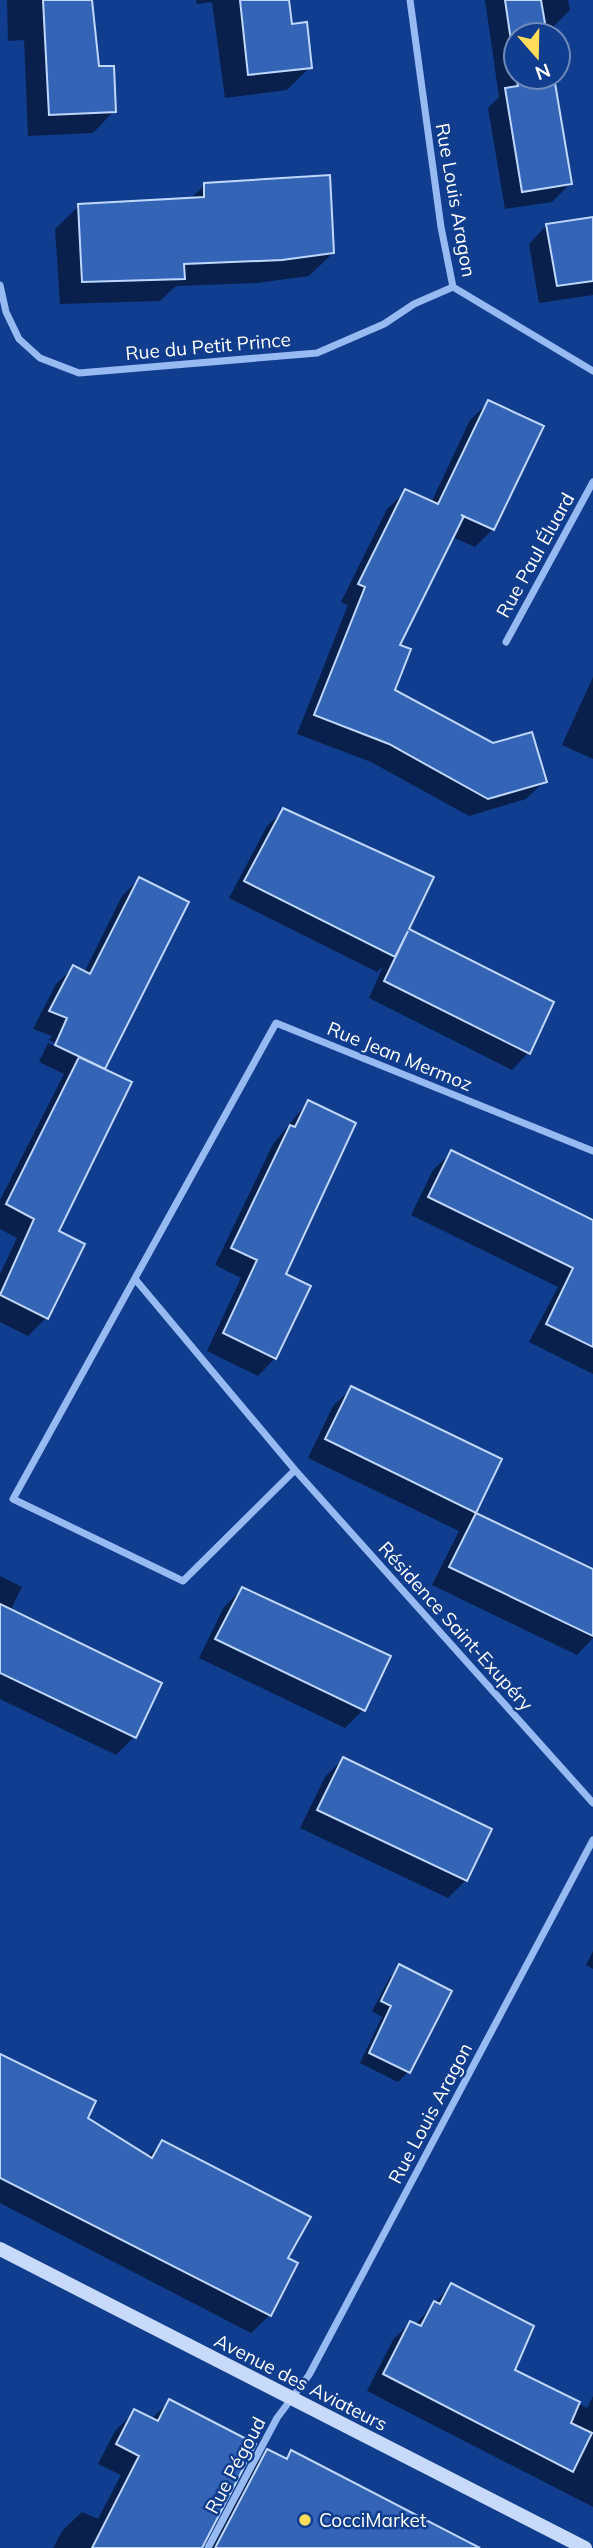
<svg xmlns="http://www.w3.org/2000/svg" width="593" height="2548" viewBox="0 0 593 2548" font-family="Mulish,sans-serif">
  <style>
    .shadow { fill: #0007 }
    .building { fill: #3464b5; stroke: #bfd7fd; stroke-width: 2 }
    .lines { fill: none; stroke-linecap: round; stroke-linejoin: round }
    .street { stroke: #98baf2; stroke-width: 7 }
    .secondary { stroke: #c7dafc; stroke-width: 14 }
    .poi-dot { fill: #ffdc59; stroke: #103d8d; stroke-width: 2.5 }
    .labels { text-anchor: middle; stroke-width: 5; stroke-linejoin: round; paint-order: stroke }
    .street-label { font-size: 19px; fill: #fff; stroke: #103d8d }
    .poi-label { font-size: 19px; fill: #fff; stroke: #103d8d; text-anchor: start }
  </style>
  <rect width="100%" height="100%" fill="#103d8d"/>
  <path class="shadow" d="M 7,0 L 90,0 L 91,18 L 94,17 L 97,68 L 114,111 L 93,133 L 28,136 L 24,40 L 8,41 Z
    M 196,0 L 287,0 L 290,26 L 310,67 L 287,90 L 225,98 L 212,2 L 197,4 Z
    M 485,0 L 568,0 L 570,10 L 552,28 L 544,29 L 545,35 L 516,35 L 516,77 L 552,77 L 570,184 L 552,202 L 505,209 L 488,108 L 499,97 Z
    M 205,185 L 333,253 L 309,276 L 257,283 L 176,286 L 160,301 L 60,304 L 55,229 L 79,206 L 190,199 Z
    M 593,219 L 593,295 L 539,303 L 529,244 L 547,225 Z
    M 489,402 L 493,529 L 475,547 L 452,537 L 398,646 L 393,690 L 545,781 L 526,799 L 469,816 L 371,762 L 297,734 L 348,605 L 341,602 L 387,509 L 406,491 L 431,503 L 470,420 Z
    M 593,677 L 593,759 L 562,745 Z
    M 284,810 L 406,929 L 552,1003 L 528,1053 L 512,1070 L 369,998 L 383,966 L 377,972 L 229,898 L 267,826 Z
    M 139,879 L 104,1068 L 57,1231 L 46,1318 L 28,1336 L 0,1322 L 0,1274 L 17,1238 L 0,1229 L 0,1200 L 64,1074 L 39,1062 L 48,1043 L 100,1068 L 100,1064 L 49,1040 L 52,1036 L 33,1029 L 56,984 L 73,968 L 84,973 L 122,896 Z
    M 308,1102 L 283,1275 L 275,1358 L 258,1376 L 207,1351 L 241,1278 L 215,1265 L 273,1144 Z
    M 452,1152 L 593,1222 L 593,1228 L 570,1272 L 593,1283 L 593,1374 L 529,1342 L 558,1287 L 411,1215 L 433,1170 Z
    M 352,1388 L 499,1460 L 473,1513 L 593,1571 L 593,1638 L 577,1655 L 432,1585 L 459,1531 L 308,1458 L 333,1406 Z
    M 0,1576 L 22,1587 L 6,1619 L 134,1737 L 116,1755 L 0,1699 Z
    M 242,1589 L 364,1709 L 345,1728 L 199,1658 L 224,1607 Z
    M 343,1759 L 466,1880 L 448,1898 L 300,1828 L 325,1777 Z
    M 593,1951 L 593,1969 L 586,1965 Z
    M 400,1967 L 408,2072 L 398,2082 L 360,2063 L 382,2017 L 372,2011 L 390,1977 Z
    M 0,2056 L 86,2118 L 147,2157 L 162,2143 L 285,2259 L 270,2315 L 251,2333 L 0,2203 Z
    M 451,2285 L 513,2370 L 587,2408 L 593,2396 L 593,2507 L 367,2391 L 393,2340 L 410,2323 L 415,2325 Z
    M 170,2401 L 202,2548 L 53,2548 L 62,2531 L 82,2512 L 98,2519 L 121,2475 L 98,2464 L 115,2431 L 135,2411 L 151,2419 Z
    M 268,2452 L 284,2460 L 292,2452 L 448,2548 L 207,2548 L 248,2471 Z"/>
  <path class="building" d="M 43,0 L 92,0 L 99,66 L 114,66 L 116,112 L 49,115 Z
    M 240,0 L 289,0 L 292,24 L 307,22 L 312,68 L 248,75 Z
    M 505,0 L 541,0 L 547,35 L 516,35 L 516,75 Z
    M 516,77 L 554,77 L 572,184 L 522,192 L 505,88 L 518,86 Z
    M 330,175 L 334,253 L 282,260 L 184,264 L 185,279 L 82,282 L 78,204 L 204,197 L 204,183 Z
    M 593,217 L 593,281 L 557,286 L 546,224 Z
    M 488,400 L 544,426 L 494,530 L 461,515 L 464,516 L 400,645 L 411,649 L 395,690 L 493,743 L 532,732 L 547,782 L 488,799 L 389,744 L 314,715 L 365,587 L 358,584 L 405,489 L 438,504 Z
    M 283,808 L 434,877 L 409,929 L 554,1002 L 530,1054 L 384,981 L 408,931 L 395,957 L 244,881 Z
    M 139,877 L 189,902 L 105,1069 L 55,1045 L 67,1018 L 49,1011 L 73,965 L 90,974 Z
    M 79,1057 L 132,1082 L 59,1231 L 85,1244 L 48,1319 L 0,1295 L 34,1219 L 6,1204 Z
    M 308,1100 L 356,1123 L 286,1274 L 311,1286 L 276,1359 L 223,1333 L 257,1260 L 231,1248 L 290,1125 L 295,1127 Z
    M 451,1150 L 593,1220 L 593,1347 L 546,1324 L 573,1268 L 428,1197 Z
    M 351,1386 L 502,1459 L 476,1513 L 325,1439 Z
    M 476,1513 L 593,1569 L 593,1636 L 449,1567 Z
    M 242,1587 L 391,1656 L 365,1711 L 215,1639 Z
    M 0,1604 L 162,1683 L 136,1738 L 0,1673 Z
    M 343,1757 L 492,1829 L 467,1881 L 317,1810 Z
    M 399,1964 L 452,1991 L 410,2073 L 369,2053 L 391,2006 L 381,2001 Z
    M 0,2054 L 96,2101 L 88,2118 L 152,2158 L 162,2140 L 311,2217 L 288,2258 L 298,2263 L 271,2316 L 0,2178 Z
    M 451,2283 L 534,2326 L 515,2370 L 580,2402 L 571,2423 L 592,2433 L 573,2472 L 383,2374 L 410,2321 L 421,2326 L 434,2301 L 440,2304 Z
    M 169,2399 L 256,2444 L 202,2548 L 92,2548 L 139,2456 L 116,2444 L 134,2409 L 158,2421 Z
    M 267,2449 L 287,2459 L 291,2450 L 480,2548 L 215,2548 Z"/>
  <g class="lines">
    <path class="street" d="M 410,0 L 441,227 L 453,287 L 593,371
      M 0,285 L 6,312 L 19,339 L 40,358 L 79,373 L 317,353 L 384,324 L 414,304 L 453,287
      M 506,642 L 593,482
      M 135,1279 L 295,1470 L 593,1803
      M 295,1470 L 183,1581 L 13,1499 L 276,1023 L 593,1151
      M 208,2548 L 277,2418 L 309,2375 L 593,1840"/>
    <path class="secondary" d="M 0,2249 L 585,2548"/>
  </g>
  <circle class="poi-dot" cx="305" cy="2520" r="7"/>
  <g class="labels">
    <g class="street-label">
      <text transform="translate(456 200) rotate(80)" y="7">Rue Louis Aragon</text>
      <text transform="translate(208 346) rotate(-5)" y="7">Rue du Petit Prince</text>
      <text transform="translate(535 555) rotate(-61)" y="7">Rue Paul Éluard</text>
      <text transform="translate(400 1056) rotate(22)" y="7">Rue Jean Mermoz</text>
      <text transform="translate(456 1626) rotate(48)" y="7">Résidence Saint-Exupéry</text>
      <text transform="translate(430 2113) rotate(-62)" y="7">Rue Louis Aragon</text>
      <text transform="translate(301 2382) rotate(27)" y="7">Avenue des Aviateurs</text>
      <text transform="translate(235 2465) rotate(-62)" y="7">Rue Pégoud</text>
    </g>
    <g class="poi-label">
      <text x="319" y="2527">CocciMarket</text>
    </g>
  </g>
  <g transform="translate(537 56) rotate(160)"><circle r="33" fill="#103d8d" stroke="#708bbb" stroke-width="2"/>
  <path d="M0-5L12 26L0 18L-12 26Z" fill="#ffdc59"/>
  <text y="-10" font-size="19" font-weight="bold" text-anchor="middle" fill="#ffffff">N</text>
  </g>
</svg>
